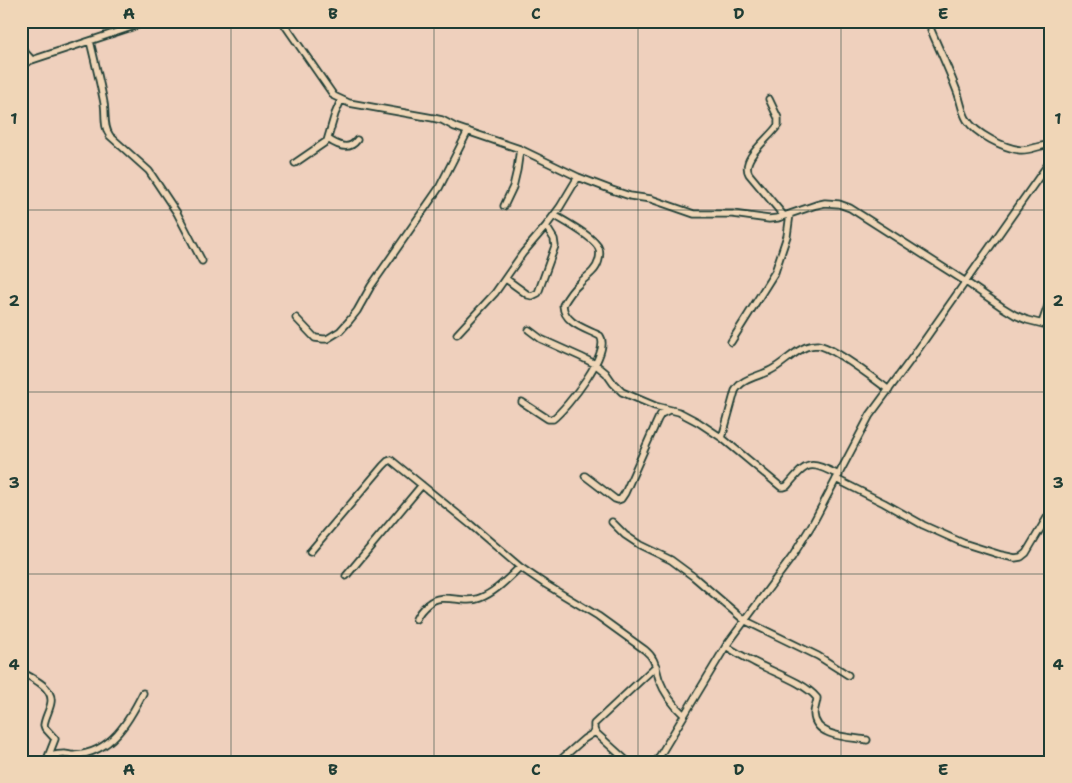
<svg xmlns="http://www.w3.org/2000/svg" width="1072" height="783" viewBox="0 0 1072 783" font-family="'Shantell Sans',sans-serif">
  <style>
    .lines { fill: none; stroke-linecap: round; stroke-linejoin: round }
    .minor-casing { stroke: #1f3d34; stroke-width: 9 }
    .minor { stroke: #f0d6b7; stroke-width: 5.5 }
    .grid { fill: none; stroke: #1f3d34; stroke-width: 1; stroke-opacity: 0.55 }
    .neatline { fill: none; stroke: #1f3d34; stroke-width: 2 }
    .grid-label { font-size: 16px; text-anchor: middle; font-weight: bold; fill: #1f3d34 }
  </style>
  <rect width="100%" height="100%" fill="#efd0bd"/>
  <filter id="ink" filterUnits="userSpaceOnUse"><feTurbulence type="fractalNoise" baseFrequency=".02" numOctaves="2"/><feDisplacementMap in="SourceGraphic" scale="10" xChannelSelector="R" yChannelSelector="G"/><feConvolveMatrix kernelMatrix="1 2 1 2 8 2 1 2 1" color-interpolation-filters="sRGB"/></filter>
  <g filter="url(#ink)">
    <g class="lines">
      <g class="minor-casing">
        <path id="minor" d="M 282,21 L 334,96 L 349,103 L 433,118 L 442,120 L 455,127 L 520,149 L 578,177 L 612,190 L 630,196 L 651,199 L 694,214 L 733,214 L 769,219 L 778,218 L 816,205 L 825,203 L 839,204 L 850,208 L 966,282 L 1002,307 L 1015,315 L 1027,320 L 1051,326
          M 931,30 C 940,51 950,72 958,94 C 961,103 962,112 967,120 C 976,134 1004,148 1020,150 C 1031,151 1040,144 1051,145
          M 90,41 C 95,62 100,82 104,103 C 106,114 103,127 110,136 L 149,171 L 177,213 L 202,261
          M 21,48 L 32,60
          M 21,65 L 32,60 L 150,21
          M 769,99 L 778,118 L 778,125 C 770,138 740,158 749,174 L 784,216
          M 328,139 C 338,146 349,151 357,140
          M 295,163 L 327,141 L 335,114 L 341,100
          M 504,206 L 513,187 L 517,170 L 520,149
          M 506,279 L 528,295 L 532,296 L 538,293 L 555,246 L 554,239 L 546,226
          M 296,318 L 315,338 L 323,339 L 327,339 L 340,331 L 349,321 L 357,311 L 371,286 L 439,188 L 468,131
          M 1042,323 L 1051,297
          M 529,330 L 541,339 L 581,357 L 595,364 L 606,373 L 613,383 L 622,392 L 655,406 L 679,412 L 698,422 L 722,438 L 781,487 L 784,487 L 787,486 C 808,461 809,461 839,475
          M 457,334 L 495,293 L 523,253 L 546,226 L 560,207 L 578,177
          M 731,342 L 775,272 L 787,236 L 790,214
          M 522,402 L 548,419 L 553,419 C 567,408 612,352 600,336 C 587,329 564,324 563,305 C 567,298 572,290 579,284 C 583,279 589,276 593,271 C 598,266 601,256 599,249 C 596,238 564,221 554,215
          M 722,438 L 735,391 C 742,378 758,377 771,370 C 783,364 793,352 806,347 C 809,346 814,345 817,345 C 834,347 874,379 889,390
          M 585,476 L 615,499 L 618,500 L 621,499 L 625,493 L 658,419 L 661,414 L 669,410
          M 836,479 L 884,503 L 923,525 L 963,543 L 1001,555 L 1015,558 L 1021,557 L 1026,553 L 1051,511
          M 612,522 L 625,535 L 640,545 L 671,560 L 694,577 L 744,620 L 818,656 L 848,675
          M 310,552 L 383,466 L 388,461 L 391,460 L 471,525 L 520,567 L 545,584 L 598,616 L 645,650 C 656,659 655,666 659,679 C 664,692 673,705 684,715
          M 346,576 L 422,485
          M 416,619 C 419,612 422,609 428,604 C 442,591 463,605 480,598 C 496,592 508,578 520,567
          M 726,646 C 735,652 744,657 754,662 C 772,672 804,682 817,698 C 817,703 814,708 814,714 C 815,738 851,737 867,740
          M 21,672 C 32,678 53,687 51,702 C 50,710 45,717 44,725 L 45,728 L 55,739 L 46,762
          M 49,756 C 54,755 59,754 64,754 C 68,754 72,756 75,755 C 111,753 129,721 143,693
          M 558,762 L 584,739 L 595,732
          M 628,762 L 595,732 L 594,729 L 594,724 L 656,666
          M 656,762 L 726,646 L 792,557 L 813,523 L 870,415 L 912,358 L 1051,160"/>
      </g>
      <use href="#minor" class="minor"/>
    </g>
  </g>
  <path class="grid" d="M 231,21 L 231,762M 434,21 L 434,762M 638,21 L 638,762M 841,21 L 841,762M 21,210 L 1051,210M 21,392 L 1051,392M 21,574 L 1051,574"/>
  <rect width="1072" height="783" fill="none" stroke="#f0d6b7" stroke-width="55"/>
  <rect x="28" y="28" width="1016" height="728" class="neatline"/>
  <g class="grid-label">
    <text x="129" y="19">A</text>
    <text x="333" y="19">B</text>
    <text x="536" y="19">C</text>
    <text x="739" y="19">D</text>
    <text x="943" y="19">E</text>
    <text x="14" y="124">1</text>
    <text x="1058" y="124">1</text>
    <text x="14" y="306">2</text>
    <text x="1058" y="306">2</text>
    <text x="14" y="488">3</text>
    <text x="1058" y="488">3</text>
    <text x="14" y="670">4</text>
    <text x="1058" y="670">4</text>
    <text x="129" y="775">A</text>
    <text x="333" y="775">B</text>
    <text x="536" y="775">C</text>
    <text x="739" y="775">D</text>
    <text x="943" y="775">E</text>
  </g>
</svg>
